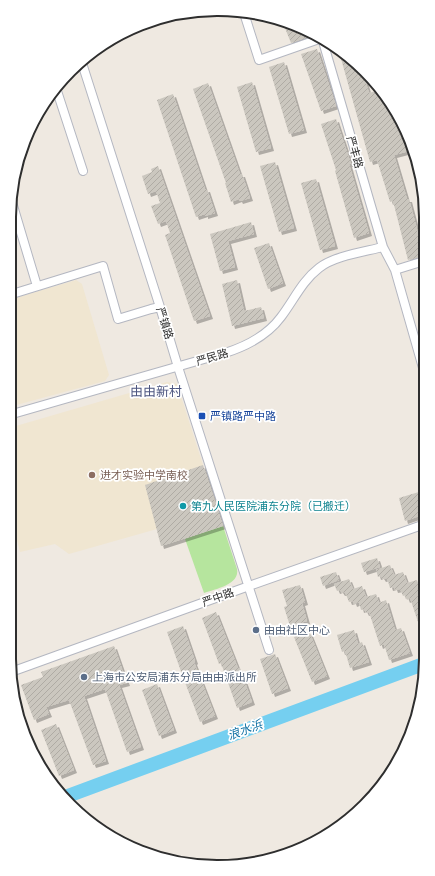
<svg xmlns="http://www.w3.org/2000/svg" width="435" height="876" viewBox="0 0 435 876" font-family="Quicksand,'Noto Sans SC',sans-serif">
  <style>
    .education { fill: #f0e6d1 }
    .park { fill: #b6e59e }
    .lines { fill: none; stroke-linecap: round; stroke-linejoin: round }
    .river { stroke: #75cff0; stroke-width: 14 }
    .building { fill: url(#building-hatch); filter: url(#shadow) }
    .minor-casing { stroke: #b4b7c1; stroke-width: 10 }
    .minor { stroke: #fff; stroke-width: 8 }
    .transit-dot { fill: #1a4fb4; stroke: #fff; stroke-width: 1.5 }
    .education-dot { fill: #8d6e63; stroke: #fff; stroke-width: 1.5 }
    .culture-dot { fill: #0f9aa8; stroke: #fff; stroke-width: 1.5 }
    .service-dot { fill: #5c6f8a; stroke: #fff; stroke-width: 1.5 }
    .labels { text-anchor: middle; stroke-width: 3.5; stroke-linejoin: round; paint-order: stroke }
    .street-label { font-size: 11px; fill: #2e2e2e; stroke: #fff }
    .transit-label { font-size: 11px; fill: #164399; stroke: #fff; text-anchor: start }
    .education-label { font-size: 11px; fill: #785e54; stroke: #fff; text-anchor: start }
    .culture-label { font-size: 11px; fill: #0d838f; stroke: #fff; text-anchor: start }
    .service-label { font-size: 11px; fill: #4e5e75; stroke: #fff; text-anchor: start }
    .water-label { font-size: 12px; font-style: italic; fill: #0d6fa3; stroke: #fff }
    .quarter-label { font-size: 13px; fill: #4d5680; stroke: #fff }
    .rim { fill: none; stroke: #2e2e2e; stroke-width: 2 }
  </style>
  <defs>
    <pattern id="building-hatch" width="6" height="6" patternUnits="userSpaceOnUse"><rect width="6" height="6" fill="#cbc7bf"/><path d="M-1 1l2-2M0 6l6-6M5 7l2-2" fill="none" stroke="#afaba4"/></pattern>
    <filter id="shadow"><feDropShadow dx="3" dy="3" stdDeviation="0" flood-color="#0004"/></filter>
  </defs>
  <rect width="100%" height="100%" fill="#efe9e1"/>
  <path class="education" d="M 76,280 L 82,284 L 109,375 L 105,381 L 9,407 L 9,300 Z
    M 167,382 L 177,384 L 203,465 L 157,529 L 69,554 L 55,544 L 20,552 L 9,510 L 9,428 Z"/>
  <path class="park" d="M 223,526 L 237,569 C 240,585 215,589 204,593 L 185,539 Z"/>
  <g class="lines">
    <path class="river" d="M 65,797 L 426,663"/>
  </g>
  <path class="building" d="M 283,23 L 310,30 L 316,34 L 291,43 Z
    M 338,48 L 345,52 L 362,70 L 369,93 L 382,89 L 383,91 L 410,138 L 413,150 L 394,155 L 407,199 L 409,199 L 424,256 L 408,260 L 393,201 L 390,202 L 377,160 L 370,162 Z
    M 317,49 L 336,106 L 321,111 L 301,54 Z
    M 284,62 L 304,130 L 289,134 L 269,67 Z
    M 252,82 L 271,148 L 256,152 L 237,87 Z
    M 208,83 L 240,174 L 242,174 L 250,198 L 240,201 L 239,199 L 231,202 L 225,183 L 226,183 L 193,89 Z
    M 173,94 L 205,189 L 207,189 L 215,213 L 205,216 L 205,214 L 196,217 L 157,100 Z
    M 336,119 L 351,164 L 349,164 L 369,233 L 354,238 L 335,171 L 336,170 L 321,124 Z
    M 275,162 L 294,228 L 279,232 L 260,166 Z
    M 158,166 L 210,316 L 194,321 L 165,235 L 170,233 L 166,221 L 158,224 L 151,206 L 160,203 L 156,191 L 148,194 L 142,176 L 152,172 L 151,169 Z
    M 316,179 L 335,246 L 320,250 L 301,183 Z
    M 251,222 L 254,234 L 228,241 L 235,267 L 220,271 L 210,234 Z
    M 269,243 L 283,283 L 268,289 L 254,248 Z
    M 237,280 L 244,311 L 261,307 L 264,318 L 232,326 L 222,284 Z
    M 203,465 L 223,526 L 161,546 L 145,485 Z
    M 422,491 L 425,504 L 425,514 L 405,521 L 399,498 Z
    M 377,558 L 380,567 L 364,572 L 361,563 Z
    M 390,565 L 394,575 L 403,572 L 407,583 L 417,580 L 420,589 L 425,587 L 425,640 L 424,640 L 410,598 L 407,600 L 405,595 L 403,596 L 400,589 L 395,590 L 394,587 L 390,588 L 387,578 L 383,579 L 381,576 L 378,577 L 376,570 Z
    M 336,572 L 339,580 L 323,586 L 320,577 Z
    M 349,579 L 353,589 L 362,586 L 366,597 L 376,594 L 379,603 L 386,600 L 395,630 L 401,628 L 410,653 L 389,660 L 384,644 L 380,646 L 369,612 L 366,613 L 364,609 L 361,610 L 359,602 L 354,604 L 353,601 L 349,602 L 345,592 L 342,593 L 340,590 L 337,591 L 334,584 Z
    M 300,585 L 305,602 L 302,603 L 307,621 L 290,626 L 284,607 L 287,606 L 282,590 Z
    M 216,612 L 238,668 L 240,668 L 252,702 L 237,708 L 221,663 L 219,664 L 202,618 Z
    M 183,626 L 195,661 L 194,662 L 215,716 L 200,722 L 183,677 L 167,632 Z
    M 354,630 L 358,644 L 362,642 L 369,662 L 350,668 L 345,651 L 342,652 L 337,635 Z
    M 309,631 L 327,676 L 312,682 L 294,637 Z
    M 114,646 L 127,683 L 119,685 L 141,747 L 127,752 L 105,689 L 84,696 L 106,761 L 93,765 L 69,700 L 46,707 L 49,714 L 34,720 L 21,685 L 43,677 L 41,672 Z
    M 275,654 L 288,688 L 272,694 L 260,659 Z
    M 157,684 L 174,730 L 159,736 L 142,690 Z
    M 56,724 L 74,770 L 59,776 L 41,730 Z"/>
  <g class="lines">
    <g class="minor-casing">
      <path id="minor" d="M 244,13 L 259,60 L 322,38 L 383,247 L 395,270 L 425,375
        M 81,60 L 160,307 L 178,367 L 269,650
        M 57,91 L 83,171
        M 11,199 L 37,286
        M 395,270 L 424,261
        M 9,295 L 103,266 L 118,319 L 151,309 L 160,307
        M 9,415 L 225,353 C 247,346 267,336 281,317 C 294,300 302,281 319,268 C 334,256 363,252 383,247
        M 11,672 L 249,586 L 425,524"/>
    </g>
    <use href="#minor" class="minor"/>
  </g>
  <rect class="transit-dot" x="198" y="412" width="8" height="8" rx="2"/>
  <circle class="education-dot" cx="92" cy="475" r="4"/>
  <circle class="culture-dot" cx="183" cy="506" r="4"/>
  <g class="service-dot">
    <circle cx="256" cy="630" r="4"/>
    <circle cx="84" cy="677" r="4"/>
  </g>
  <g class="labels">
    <g class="street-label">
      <text transform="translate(355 152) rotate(74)" y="4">严丰路</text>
      <text transform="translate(165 323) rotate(73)" y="4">严镇路</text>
      <text transform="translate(212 357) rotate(-16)" y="4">严民路</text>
      <text transform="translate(218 597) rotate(-20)" y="4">严中路</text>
    </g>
    <g class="transit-label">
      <text x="210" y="420">严镇路严中路</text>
    </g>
    <g class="education-label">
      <text x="100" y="479">进才实验中学南校</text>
    </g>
    <g class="culture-label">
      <text x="191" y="510">第九人民医院浦东分院（已搬迁）</text>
    </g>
    <g class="service-label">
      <text x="264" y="634">由由社区中心</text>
      <text x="92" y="681">上海市公安局浦东分局由由派出所</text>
    </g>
    <g class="water-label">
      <text transform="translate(245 730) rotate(-20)" y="4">浪水浜</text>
    </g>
    <g class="quarter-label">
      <text x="156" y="396">由由新村</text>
    </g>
  </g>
  <path d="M0 0H435V876H0ZM217 16H218A201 201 0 0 1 419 217V659A201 201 0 0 1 218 860H217A201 201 0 0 1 16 659V217A201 201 0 0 1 217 16Z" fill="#fff" fill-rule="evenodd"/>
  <path class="rim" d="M217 16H218A201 201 0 0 1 419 217V659A201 201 0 0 1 218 860H217A201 201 0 0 1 16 659V217A201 201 0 0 1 217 16Z"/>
</svg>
